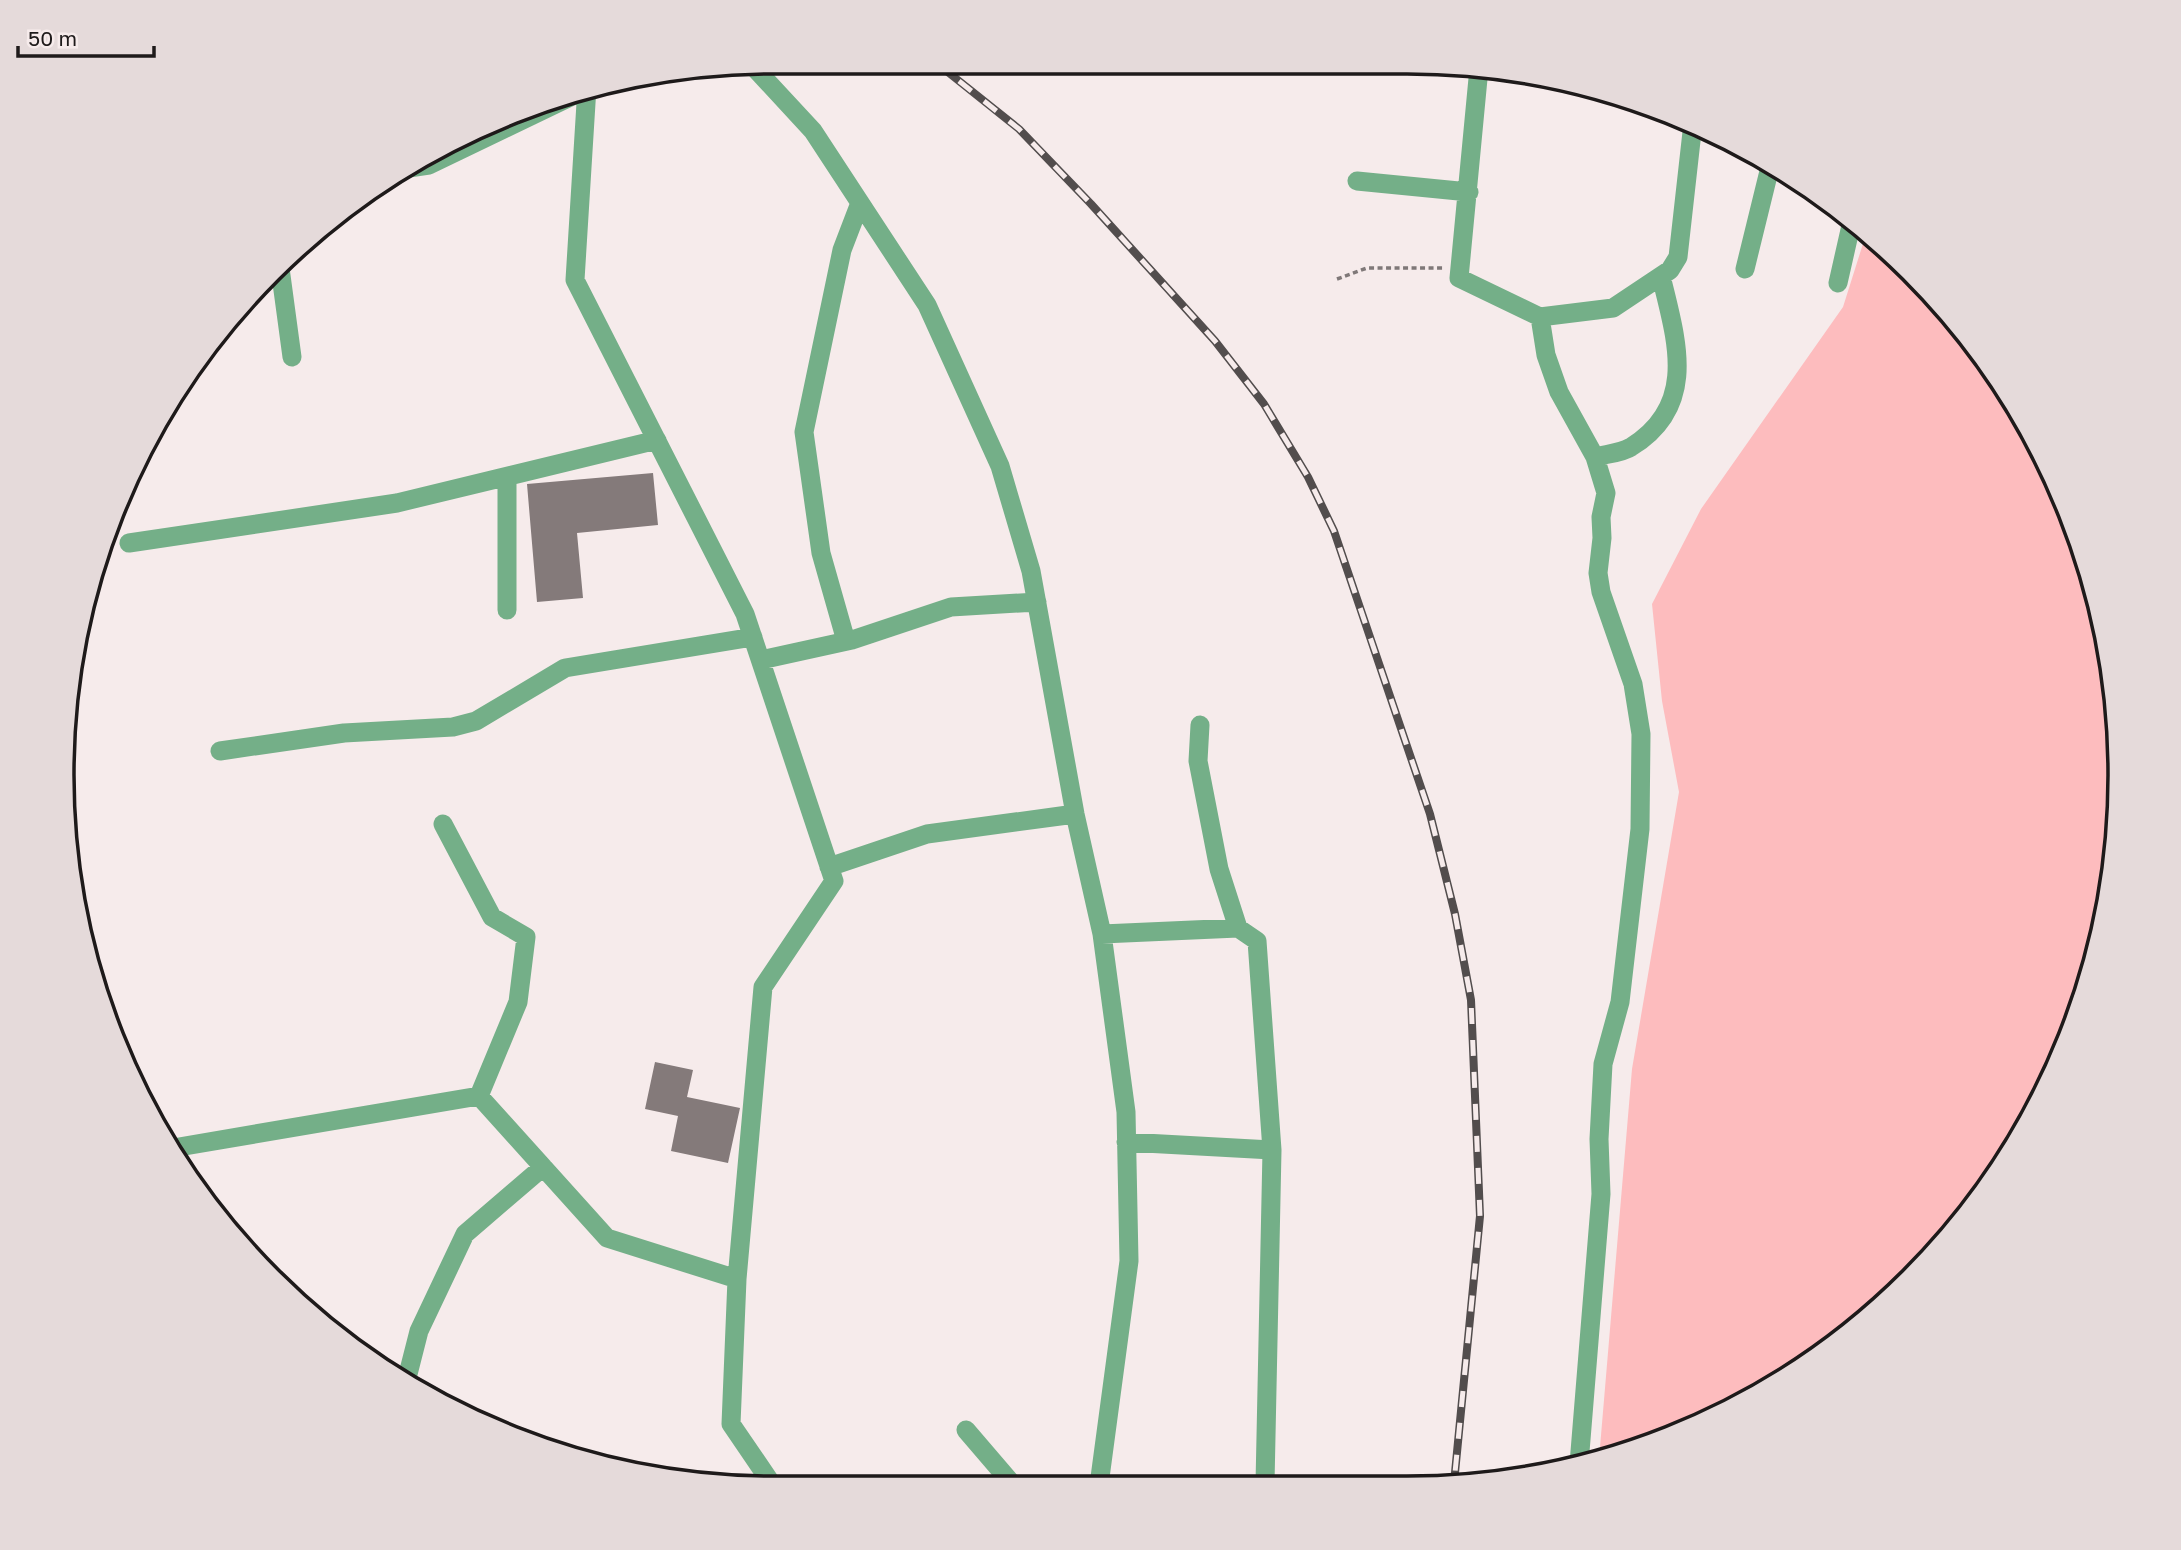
<svg xmlns="http://www.w3.org/2000/svg" width="2181" height="1550" viewBox="0 0 2181 1550" font-family="'Golos Text',sans-serif">
  <style>
    .water { fill: #fdbcbe }
    .building { fill: #847a7a }
    .lines { fill: none; stroke-linecap: round; stroke-linejoin: round }
    .path { stroke: #7f7878; stroke-width: 3.5; stroke-dasharray: 5 3.5; stroke-linecap: butt }
    .minor { stroke: #74af88; stroke-width: 19 }
    .rail-casing { stroke: #524d4d; stroke-width: 8 }
    .rail { stroke: #f6ebeb; stroke-width: 5; stroke-dasharray: 16; stroke-linecap: butt }
    .rim { fill: none; stroke: #1e1a1a; stroke-width: 3.5 }
  </style>
  <rect width="100%" height="100%" fill="#f6ebeb"/>
  <path class="water" d="M 1867,231 L 1942,304 L 2024,418 L 2082,545 L 2114,681 L 2118,821 L 2096,959 L 2046,1090 L 1972,1209 L 1877,1311 L 1721,1415 L 1635,1451 L 1599,1459 L 1632,1069 L 1679,792 L 1662,701 L 1652,604 L 1701,509 L 1843,307 Z"/>
  <path class="building" d="M 653,473 L 658,525 L 577,533 L 583,598 L 537,602 L 527,484 Z
    M 655,1062 L 693,1070 L 687,1097 L 740,1108 L 728,1163 L 671,1151 L 678,1116 L 645,1109 Z"/>
  <g class="lines">
    <path class="path" d="M 1337,279 L 1367,268 L 1443,268"/>
    <path class="minor" d="M 751,64 L 813,131 L 927,305 L 1000,466 L 1031,571 L 1075,814 L 1102,934 L 1126,1112 L 1129,1261 L 1099,1485
      M 1479,68 L 1459,278 L 1540,317 L 1613,308 L 1670,270 L 1678,257 L 1693,123
      M 587,87 L 575,280 L 745,614 L 834,881 L 763,987 L 737,1279
      M 402,169 L 429,165 L 587,89
      M 1357,181 L 1469,192
      M 280,268 L 292,357
      M 1745,269 L 1771,163
      M 1838,283 L 1852,221
      M 1540,317 L 1546,355 L 1559,392 L 1595,457 L 1606,493 L 1601,517 L 1602,538 L 1598,573 L 1601,592 L 1633,684 L 1641,734 L 1640,829 L 1620,1002 L 1603,1064 L 1599,1139 L 1601,1194 L 1579,1464
      M 1595,457 C 1606,454 1622,453 1631,447 C 1699,405 1676,339 1661,276
      M 129,543 L 397,503 L 657,440
      M 507,610 L 507,478
      M 846,641 L 821,553 L 804,432 L 842,250 L 860,203
      M 761,660 L 852,640 L 951,607 L 1037,602
      M 1200,725 L 1198,761 L 1219,869 L 1238,928
      M 220,751 L 344,733 L 453,727 L 476,721 L 565,668 L 753,637
      M 829,867 L 927,834 L 1075,814
      M 1102,934 L 1238,928 L 1257,941 L 1272,1150 L 1265,1484
      M 479,1096 L 607,1238 L 737,1279 L 731,1424 L 774,1487
      M 1126,1142 L 1272,1150
      M 173,1148 L 479,1096 L 518,1002 L 526,937 L 492,917 L 443,824
      M 406,1382 L 419,1331 L 465,1234 L 543,1167
      M 966,1430 L 1014,1486"/>
    <g class="rail-casing">
      <path id="rail" d="M 934,61 L 1019,129 L 1091,204 L 1215,341 L 1264,404 L 1308,477 L 1334,531 L 1430,814 L 1455,914 L 1471,1000 L 1480,1216 L 1454,1483"/>
    </g>
    <use href="#rail" class="rail"/>
  </g>
  <path d="M0 0H2181V1550H0ZM775 74H1407A701 701 0 0 1 2108 775V775A701 701 0 0 1 1407 1476H775A701 701 0 0 1 74 775V775A701 701 0 0 1 775 74Z" fill="#e5dada" fill-rule="evenodd"/>
  <path class="rim" d="M775 74H1407A701 701 0 0 1 2108 775V775A701 701 0 0 1 1407 1476H775A701 701 0 0 1 74 775V775A701 701 0 0 1 775 74Z"/>
  <path d="M18 46v10h136v-10" fill="none" stroke="#1e1a1a" stroke-width="3.5"/>
  <text x="28" y="46" font-size="21" fill="#1e1a1a" stroke="#f6ebeb" stroke-width="5" paint-order="stroke">50 m</text>
</svg>
